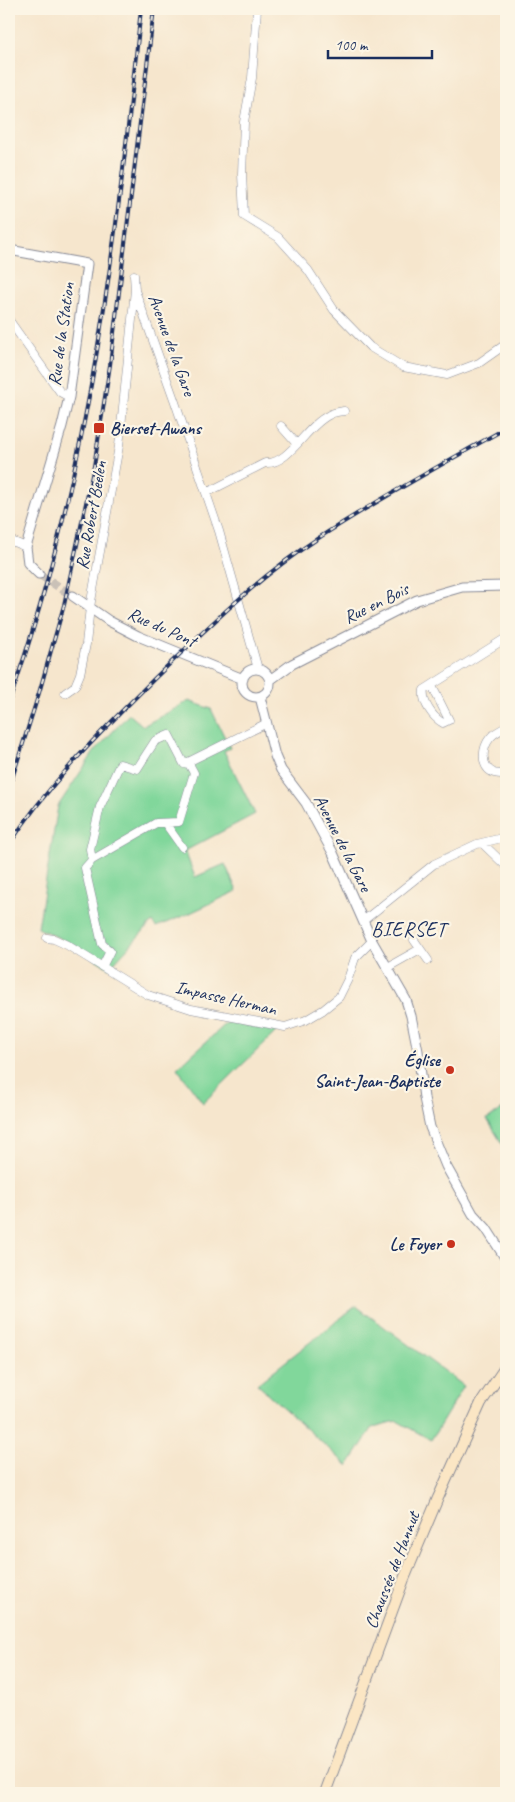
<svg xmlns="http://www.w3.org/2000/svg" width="515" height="1802" viewBox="0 0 515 1802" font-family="Caveat,sans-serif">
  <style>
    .green { fill: #81d79b; stroke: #4e837c }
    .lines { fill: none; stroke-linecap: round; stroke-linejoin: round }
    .tertiary-tunnel { stroke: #cac1b7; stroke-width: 9; stroke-dasharray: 9 4.5; stroke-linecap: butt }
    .minor-casing { stroke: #888a96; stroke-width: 9 }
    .tertiary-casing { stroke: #888a96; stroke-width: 11 }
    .secondary-casing { stroke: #888a96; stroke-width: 12 }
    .minor { stroke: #fff; stroke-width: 8 }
    .tertiary { stroke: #fff; stroke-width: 9 }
    .secondary { stroke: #fbe6c4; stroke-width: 10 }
    .rail-casing { stroke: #1b2f5e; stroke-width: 4 }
    .rail { stroke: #fcf5e5; stroke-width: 2; stroke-dasharray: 5.5; stroke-linecap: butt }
    .poi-dot { fill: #c8321e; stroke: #fcf5e5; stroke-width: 2 }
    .labels { text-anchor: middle; stroke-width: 4.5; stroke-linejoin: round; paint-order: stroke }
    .street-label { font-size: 18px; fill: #1b2f5e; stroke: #fcf5e5 }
    .poi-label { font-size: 18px; font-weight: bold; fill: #1b2f5e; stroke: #fcf5e5; text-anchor: end }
    .quarter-label { font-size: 20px; letter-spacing: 1px; fill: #1b2f5e; stroke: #fcf5e5 }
  </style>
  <rect width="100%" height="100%" fill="#fcf5e5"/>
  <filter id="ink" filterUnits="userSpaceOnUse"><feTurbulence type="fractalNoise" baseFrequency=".02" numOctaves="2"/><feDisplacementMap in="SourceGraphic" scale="10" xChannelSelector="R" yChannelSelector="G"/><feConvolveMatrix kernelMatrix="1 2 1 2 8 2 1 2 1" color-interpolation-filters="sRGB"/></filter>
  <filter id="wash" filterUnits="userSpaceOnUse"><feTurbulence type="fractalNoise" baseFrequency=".0096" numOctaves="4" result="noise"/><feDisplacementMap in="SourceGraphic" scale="20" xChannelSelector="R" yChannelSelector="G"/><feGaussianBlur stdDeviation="1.12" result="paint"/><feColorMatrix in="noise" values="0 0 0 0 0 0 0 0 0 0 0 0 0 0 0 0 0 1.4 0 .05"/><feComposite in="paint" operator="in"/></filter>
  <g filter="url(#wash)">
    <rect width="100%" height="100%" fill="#f6e6cd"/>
    <path class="green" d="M 189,701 L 211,709 L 230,748 L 224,751 L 255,814 L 185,851 L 195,877 L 225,864 L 237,891 L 188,914 L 156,927 L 152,922 L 109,968 L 74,945 L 38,928 L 58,806 L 94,752 L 129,714 L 143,726 Z
      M 228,1022 L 277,1031 L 203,1103 L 177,1068 Z
      M 506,1107 L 506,1150 L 487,1119 Z
      M 356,1306 L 464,1386 L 431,1440 L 397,1421 L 373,1427 L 348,1466 L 257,1384 Z"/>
  </g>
  <g filter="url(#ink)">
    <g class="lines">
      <path class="tertiary-tunnel" d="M 39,574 L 73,596"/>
      <g class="minor-casing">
        <path id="minor" d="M 257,9 L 252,78 L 244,122 L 242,174 L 244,216 L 278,237 L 308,270 L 334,310 L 370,347 L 403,367 L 447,375 L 479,363 L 506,344
          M 136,293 L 175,402 L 219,531 L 258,669
          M 9,320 L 60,392 L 69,397
          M 281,426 L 296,443
          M 206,493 L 265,463 C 289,465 306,426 329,415 C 333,412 339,412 344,411
          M 9,540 L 26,547
          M 432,686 L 449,720 L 443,723 C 432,717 422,702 424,690 L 506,638
          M 65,693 L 75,686 L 80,674 L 86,644 L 90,607 L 119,446 L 135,290 L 134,275
          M 506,727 C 501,730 494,733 490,738 C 482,748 480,767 494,773 C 497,774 503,774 506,774
          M 188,762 L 267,723
          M 165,823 L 182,847
          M 482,843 L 506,866
          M 92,860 L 156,823 L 179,822 L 194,773 L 188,762 L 184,764 L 169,735 L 155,741 L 137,769 L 120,764 L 100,807 L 90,849 L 92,860 L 85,868 L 102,944 L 110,951 L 102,967
          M 363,921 L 434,864 L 477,844 L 506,837
          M 47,938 L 54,939 L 67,945 L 148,995 L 191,1009 L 285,1027 L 306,1020 L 323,1010 L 339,997 L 348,979 L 355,958 L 372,941
          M 414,940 L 428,960
          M 388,967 L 420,949"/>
      </g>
      <g class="tertiary-casing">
        <path id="tertiary" d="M 9,250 L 87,264 L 69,397 L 62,426 L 26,547 L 28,563 L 39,574
          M 73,596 L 109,621 L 138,636 L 243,679
          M242 683a14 14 0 1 1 28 0a14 14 0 1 1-28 0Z
          M 270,680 L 292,664 L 417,600 L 462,587 L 506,586
          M 260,697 L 275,756 L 281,770 L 306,803 L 333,853 L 372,941 L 406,1000 L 411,1016 L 418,1051 L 424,1098 L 430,1127 L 446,1166 L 473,1214 L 486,1228 L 506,1259"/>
      </g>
      <g class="secondary-casing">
        <path id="secondary" d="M 325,1793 L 404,1579 L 438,1498 L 481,1403 L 506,1366"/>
      </g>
      <use href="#minor" class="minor"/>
      <use href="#tertiary" class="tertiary"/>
      <use href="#secondary" class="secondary"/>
      <g class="rail-casing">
        <path id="rail" d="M 9,702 C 89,478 116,243 141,9
          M 9,788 L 39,693 L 64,605 L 94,466 L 110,365 L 154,9
          M 9,845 C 50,781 103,730 156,677 C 207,628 257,578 317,539 C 378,499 443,464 506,428"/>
      </g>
      <use href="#rail" class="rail"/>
    </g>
  </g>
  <g class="poi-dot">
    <rect x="93" y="422" width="12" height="12" rx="2.5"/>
    <circle cx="450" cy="1070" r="5"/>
    <circle cx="451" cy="1244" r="5"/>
  </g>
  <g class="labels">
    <g class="street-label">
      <text transform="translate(61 334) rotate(-82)" y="6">Rue de la Station</text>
      <text transform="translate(172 345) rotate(70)" y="6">Avenue de la Gare</text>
      <text transform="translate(91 515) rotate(-80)" y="6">Rue Robert Beelen</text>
      <text transform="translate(376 603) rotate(-26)" y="6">Rue en Bois</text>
      <text transform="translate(162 627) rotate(24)" y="6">Rue du Pont</text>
      <text transform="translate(343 843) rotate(63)" y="6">Avenue de la Gare</text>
      <text transform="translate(226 998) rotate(13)" y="6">Impasse Herman</text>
      <text transform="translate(392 1570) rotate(-69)" y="6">Chaussée de Hannut</text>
    </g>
    <g class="poi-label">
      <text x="110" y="434" text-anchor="start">Bierset-Awans</text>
      <text x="440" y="1066">Église<tspan x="440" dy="21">Saint-Jean-Baptiste</tspan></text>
      <text x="441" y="1250">Le Foyer</text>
    </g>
    <g class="quarter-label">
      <text x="409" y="936">BIERSET</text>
    </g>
  </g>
  <rect width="515" height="1802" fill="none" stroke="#fcf5e5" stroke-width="30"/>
  <path d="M328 50v8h104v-8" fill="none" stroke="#1b2f5e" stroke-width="2.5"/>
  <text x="335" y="50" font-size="15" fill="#1b2f5e" stroke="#fcf5e5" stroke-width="4" paint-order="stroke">100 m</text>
</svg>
